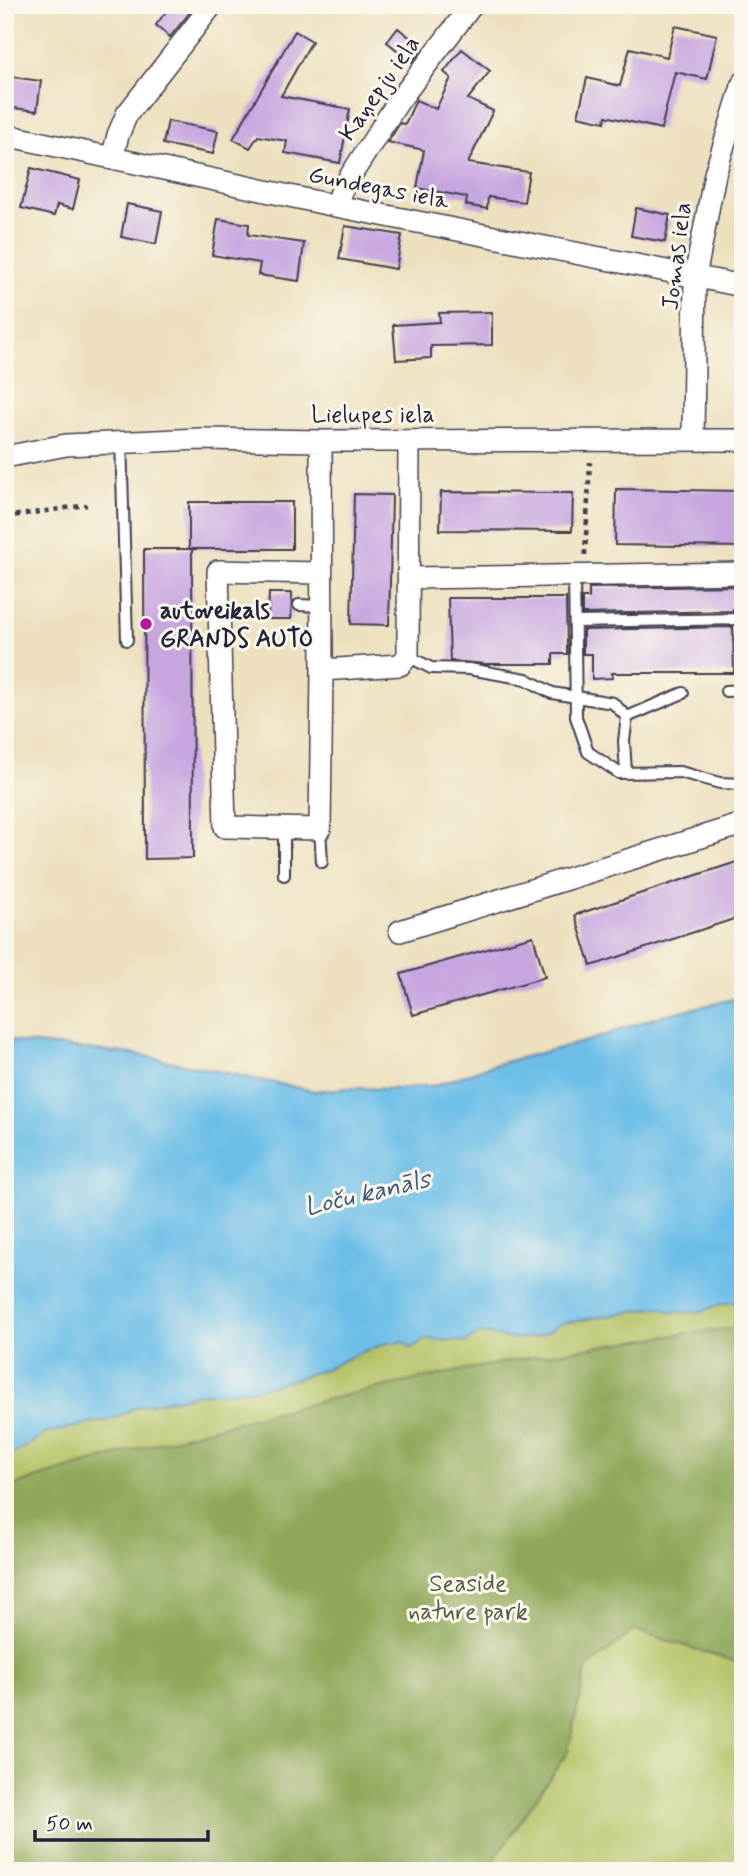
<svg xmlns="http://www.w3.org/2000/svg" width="748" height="1876" viewBox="0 0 748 1876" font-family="Mynerve,sans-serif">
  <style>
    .green { fill: #b4c163; stroke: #6b724f; stroke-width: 2 }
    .forest { fill: #8fa759; stroke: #58644a; stroke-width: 2 }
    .water { fill: #6cbee8; stroke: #477092; stroke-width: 2 }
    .building { fill: #c7a6e0 }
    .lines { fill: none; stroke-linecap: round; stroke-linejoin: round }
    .lane-casing { stroke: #403e4f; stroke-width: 14 }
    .street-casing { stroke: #403e4f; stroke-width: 24 }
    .path { stroke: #403e4f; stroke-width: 4.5; stroke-dasharray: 5 5; stroke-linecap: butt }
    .lane { stroke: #fff; stroke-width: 10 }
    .street { stroke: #fff; stroke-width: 21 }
    .poi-dot { fill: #b5179e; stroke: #fbf7ec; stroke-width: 2.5 }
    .labels { text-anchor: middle; stroke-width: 6; stroke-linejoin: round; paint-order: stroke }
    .street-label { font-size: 24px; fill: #22223b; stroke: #fbf7ec }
    .poi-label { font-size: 24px; font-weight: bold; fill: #22223b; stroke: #fbf7ec; text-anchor: start }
    .park-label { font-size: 24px; fill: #555a49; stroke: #fbf7ec }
    .water-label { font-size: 26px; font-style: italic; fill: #3c5978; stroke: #fbf7ec }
  </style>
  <rect width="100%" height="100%" fill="#fbf7ec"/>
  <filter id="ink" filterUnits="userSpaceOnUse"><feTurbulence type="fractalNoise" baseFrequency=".0143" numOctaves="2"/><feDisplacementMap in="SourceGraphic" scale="14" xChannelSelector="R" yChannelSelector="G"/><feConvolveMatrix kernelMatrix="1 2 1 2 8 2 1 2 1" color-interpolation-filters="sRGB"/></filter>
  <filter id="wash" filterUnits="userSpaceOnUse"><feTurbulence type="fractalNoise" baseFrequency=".00686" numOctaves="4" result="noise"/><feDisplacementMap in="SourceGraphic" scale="28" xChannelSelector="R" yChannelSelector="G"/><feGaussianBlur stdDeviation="1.57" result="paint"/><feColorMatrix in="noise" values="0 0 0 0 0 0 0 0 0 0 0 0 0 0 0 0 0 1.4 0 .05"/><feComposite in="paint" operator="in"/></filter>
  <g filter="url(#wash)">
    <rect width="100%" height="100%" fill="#ede0be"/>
    <path class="green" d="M 743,1278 L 743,1871 L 5,1871 L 5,1428 L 277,1349 Z"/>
    <path class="forest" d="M 743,1327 L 743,1664 L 634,1630 L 586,1669 L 568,1751 L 487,1871 L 5,1871 L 5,1488 C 246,1413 492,1354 743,1327 Z"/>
    <path class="water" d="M 743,997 L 743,1301 L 722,1304 L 698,1312 L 671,1312 L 660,1307 L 559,1324 C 546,1337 523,1340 505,1338 C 495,1336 485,1331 476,1335 C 473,1337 470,1340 467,1342 L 426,1339 L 411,1348 L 404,1342 L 387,1343 L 359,1353 L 328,1368 L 292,1380 L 251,1390 L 199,1394 L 136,1407 L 113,1419 L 47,1433 L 5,1459 L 5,1039 L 24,1043 L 135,1054 L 314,1091 L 348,1088 L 398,1089 L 437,1085 L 493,1065 L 591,1040 L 663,1015 Z"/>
    <g id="blocks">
      <path class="building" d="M 171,5 L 181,5 L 190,12 L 170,37 L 156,25 Z
        M 675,26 L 717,35 L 707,79 L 675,72 L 661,129 L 606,116 L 605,122 L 578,116 L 587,78 L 620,86 L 630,48 L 667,57 Z
        M 398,28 L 423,48 L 412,62 L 387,42 Z
        M 295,31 L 312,41 L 281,96 L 350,109 L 340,163 L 285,153 L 287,141 L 258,136 L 250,148 L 233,139 Z
        M 462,49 L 490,71 L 468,99 L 493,111 L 468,163 L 529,172 L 524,202 L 488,197 L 487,209 L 466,205 L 467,197 L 417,188 L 424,150 L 388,142 L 400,123 L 405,124 L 416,100 L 436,109 L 451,78 L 444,72 Z
        M 5,76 L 41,81 L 37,111 L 5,107 Z
        M 168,121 L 218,131 L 213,154 L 163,144 Z
        M 31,168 L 80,180 L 73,209 L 57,205 L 54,216 L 21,208 Z
        M 127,204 L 162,211 L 156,244 L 121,237 Z
        M 636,208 L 670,215 L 665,242 L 631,236 Z
        M 218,219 L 249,224 L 248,235 L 304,243 L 299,281 L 258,275 L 260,263 L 212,255 Z
        M 345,226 L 402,235 L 396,269 L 339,259 Z
        M 492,312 L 492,345 L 431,346 L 431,358 L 396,360 L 393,325 L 440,322 L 439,313 Z
        M 616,489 L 743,491 L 743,547 L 615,545 Z
        M 441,492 L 573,493 L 572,531 L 440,530 Z
        M 354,494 L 392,495 L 389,625 L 351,624 Z
        M 189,502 L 292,502 L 292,549 L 189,549 Z
        M 144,549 L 192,549 L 193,858 L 145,859 Z
        M 743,586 L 743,609 L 733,609 L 733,611 L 582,614 L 582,598 L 589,598 L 589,588 Z
        M 269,593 L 292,593 L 291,619 L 268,619 Z
        M 448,598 L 566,598 L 567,654 L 553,654 L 553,664 L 486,664 L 450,661 Z
        M 733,627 L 734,673 L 612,673 L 613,678 L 592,679 L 592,654 L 583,654 L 583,630 Z
        M 743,860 L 743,916 L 591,966 L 575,915 Z
        M 533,936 L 545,977 L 413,1015 L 401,974 Z"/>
    </g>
  </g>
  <g filter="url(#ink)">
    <use href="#blocks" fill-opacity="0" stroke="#403e4f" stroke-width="2"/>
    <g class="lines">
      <g class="lane-casing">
        <path id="lane" d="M 121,440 L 127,640
          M 574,575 L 576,717 L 588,752 L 619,773 L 680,772 L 720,783 L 743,784
          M 299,605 L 321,606
          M 575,622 L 743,619
          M 408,656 L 431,668 L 469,669 L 526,679 L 552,693 L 613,703 L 627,717 L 624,741 L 626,773
          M 726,691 L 743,690
          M 627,717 L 683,693
          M 320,829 L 322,862
          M 284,875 L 284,828"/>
      </g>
      <g class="street-casing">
        <path id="street" d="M 5,135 L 336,206 L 743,286
          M 112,159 L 118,135 L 127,114 L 212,5
          M 336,206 L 342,189 L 398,102 L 472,5
          M 693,440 L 695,277 L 715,174 L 743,83
          M 321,441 L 322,670
          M 5,457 L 66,445 L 200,439 L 321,441 L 743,440
          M 320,573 L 218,571 L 225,827 L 320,829 L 322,670 L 400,665 L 408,656 L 409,441
          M 410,578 L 743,573
          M 400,931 L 743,824"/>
      </g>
      <path class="path" d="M 5,517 L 87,505
        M 585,555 L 590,462"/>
      <use href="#lane" class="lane"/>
      <use href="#street" class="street"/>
    </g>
  </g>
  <circle class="poi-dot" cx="146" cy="624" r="7"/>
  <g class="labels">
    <g class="street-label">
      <text transform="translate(379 88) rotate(-55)" y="8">Kaņepju iela</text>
      <text transform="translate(379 187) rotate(11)" y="8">Gundegas iela</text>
      <text transform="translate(676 256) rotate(-83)" y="8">Jomas iela</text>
      <text x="373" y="422">Lielupes iela</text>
    </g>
    <g class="poi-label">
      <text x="160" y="618">autoveikals<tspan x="160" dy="28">GRANDS AUTO</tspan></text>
    </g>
    <g class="park-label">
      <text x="468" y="1591">Seaside<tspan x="468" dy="28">nature park</tspan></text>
    </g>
    <g class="water-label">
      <text transform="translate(367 1192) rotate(-13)" y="9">Loču kanāls</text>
    </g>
  </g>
  <rect width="748" height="1876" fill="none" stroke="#fbf7ec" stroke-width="28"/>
  <path d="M35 1830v10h173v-10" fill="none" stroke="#22223b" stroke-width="3.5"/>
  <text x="46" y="1830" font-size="21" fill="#22223b" stroke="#fbf7ec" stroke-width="5" paint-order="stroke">50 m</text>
</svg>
